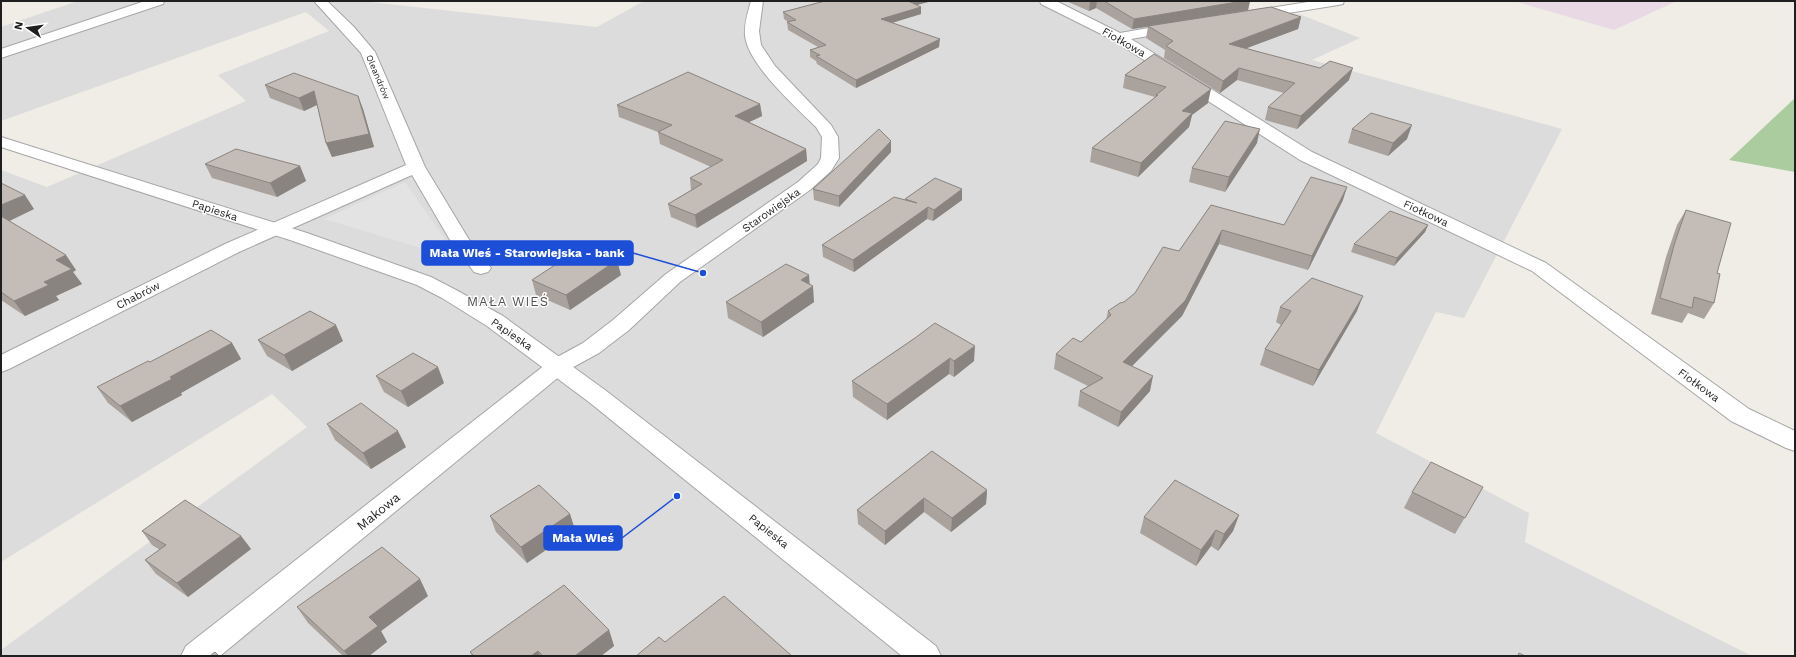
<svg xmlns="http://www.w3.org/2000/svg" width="1796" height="657" viewBox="0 0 1796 657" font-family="'Work Sans',sans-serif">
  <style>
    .residential { fill: #dddcdc }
    .industrial { fill: #e8d9e5 }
    .forest { fill: #aacc9e }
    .parking { fill: #e3e3e3 }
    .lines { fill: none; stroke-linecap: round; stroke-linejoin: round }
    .minor-casing { stroke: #a6a6a6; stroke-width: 2 }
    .tertiary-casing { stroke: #a6a6a6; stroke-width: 2 }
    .minor { fill: #fff; fill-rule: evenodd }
    .tertiary { fill: #fff; fill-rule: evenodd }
    .wall { fill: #a9a29d }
    .shaded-wall { fill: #89847f }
    .building { fill: #c4bcb6; stroke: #89847f }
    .labels { text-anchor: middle; stroke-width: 3; stroke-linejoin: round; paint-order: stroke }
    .far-street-label { font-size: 9px; fill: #1f1f1f; stroke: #fff }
    .street-label { font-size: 11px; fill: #1f1f1f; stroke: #fff }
    .quarter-label { font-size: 13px; letter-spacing: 1px; fill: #525252; stroke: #fff }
    .near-street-label { font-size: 13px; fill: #1f1f1f; stroke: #fff }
    .leader { fill: none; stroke: #1d4ed8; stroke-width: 1.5 }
    .callout-dot { fill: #1d4ed8; stroke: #fff; stroke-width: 1.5 }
    .callout { fill: #1d4ed8; stroke: #1d4ed8; stroke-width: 1.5 }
    .callout-label { font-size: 12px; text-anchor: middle; font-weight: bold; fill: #fff }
  </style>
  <rect width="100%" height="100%" fill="#efede6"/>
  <path class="residential" d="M 78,1 L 361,1 L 597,27 L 644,1 L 1228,1 L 1169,25 L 1299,14 L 1360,38 L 1312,60 L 1562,129 L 1464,318 L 1436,312 L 1376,433 L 1529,513 L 1525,542 L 1752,656 L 1,656 L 1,650 L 307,427 L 272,394 L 1,562 L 1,170 L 47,187 L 246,101 L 218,75 L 329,31 L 306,12 L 1,121 L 1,27 Z"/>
  <path class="industrial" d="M 1514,1 L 1677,1 L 1614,30 Z"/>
  <path class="forest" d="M 1795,98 L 1795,172 L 1729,160 Z"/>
  <path class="parking" d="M 405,182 L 452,249 L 441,254 L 324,219 Z"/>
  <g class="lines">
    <g class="minor-casing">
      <path id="minor" d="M 145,1 L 164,1 L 163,4 L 1,58 L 1,49 Z
        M 314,1 L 327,1 L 354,27 L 375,52 L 425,167 L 468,238 L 491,268 L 488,272 L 481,274 L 474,272 L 450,240 L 412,175 L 239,252 L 9,369 L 1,372 L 1,355 L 225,244 L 406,165 L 361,53 Z
        M 751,1 L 763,1 L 759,31 L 761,45 L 775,66 L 831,125 L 838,137 L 839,158 L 831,171 L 810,190 L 680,282 L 629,330 L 599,353 L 566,371 L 220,656 L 181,656 L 186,646 L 550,361 L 583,343 L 613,320 L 666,274 L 798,182 L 818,164 L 821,158 L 822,137 L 816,127 C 796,107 747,64 745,35 C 744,24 748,12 751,1 Z
        M 1040,1 L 1056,1 L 1120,33 L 1177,23 L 1182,24 L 1184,27 L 1182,30 L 1131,39 L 1312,152 L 1546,263 L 1749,409 L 1795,431 L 1795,451 L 1786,448 L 1731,421 L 1532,271 L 1300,160 L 1113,40 L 1041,4 Z
        M 1314,1 L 1344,1 L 1343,4 L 1338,5 L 1251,19 L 1246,18 L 1244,15 L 1246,12 L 1251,11 Z"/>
    </g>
    <g class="tertiary-casing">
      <path id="tertiary" d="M 1,137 L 307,233 L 431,277 L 456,290 L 503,316 L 605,390 L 936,646 L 941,656 L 902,656 L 589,402 L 487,326 L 442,298 L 417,285 L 293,241 L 1,147 Z"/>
    </g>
    <use href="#minor" class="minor"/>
    <use href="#tertiary" class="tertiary"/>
  </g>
  <path class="wall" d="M 825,1 L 932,1 L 916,5 L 921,7 L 921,14 L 892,23 L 939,47 L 856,88 L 817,64 L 816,61 L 810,57 L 810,50 L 818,47 L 788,30 L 787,22 L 788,22 L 784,19 L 783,12 Z
    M 1066,1 L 1250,1 L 1248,10 L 1301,17 L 1298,29 L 1246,48 L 1349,80 L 1297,129 L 1265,120 L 1268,107 L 1284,93 L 1237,80 L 1220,93 L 1164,58 L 1165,50 L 1146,38 L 1148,27 L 1132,29 L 1096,8 L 1089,11 Z
    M 1154,54 L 1208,103 L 1192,115 L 1189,127 L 1138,177 L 1090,162 L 1092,148 L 1155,97 L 1123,88 L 1125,75 Z
    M 265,85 L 358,96 L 363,109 L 374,147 L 332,157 L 326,143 L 317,105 L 304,111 L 270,98 Z
    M 760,104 L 762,116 L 749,122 L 806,149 L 807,161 L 697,228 L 671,217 L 668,204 L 691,190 L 690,178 L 711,167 L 660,144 L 658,132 L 619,117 L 617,105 Z
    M 1352,129 L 1407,139 L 1388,156 L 1348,143 Z
    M 1257,143 L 1225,192 L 1189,182 L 1192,168 Z
    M 891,152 L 839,207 L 814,200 L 813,189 Z
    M 205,164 L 300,166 L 306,181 L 277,197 L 212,178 Z
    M 1,183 L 34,209 L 9,221 L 76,270 L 73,272 L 82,284 L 56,296 L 59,300 L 25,316 L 1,300 Z
    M 905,199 L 962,200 L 933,221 L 927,219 L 854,272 L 823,257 L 822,245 L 905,200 Z
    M 1343,200 L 1308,270 L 1219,244 L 1182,316 L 1132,366 L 1150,391 L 1118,427 L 1078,406 L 1080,391 L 1088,386 L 1054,369 L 1056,354 L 1081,342 L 1106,320 L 1108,311 L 1124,302 L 1135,293 L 1179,251 L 1211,205 L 1284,225 Z
    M 1686,210 L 1717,273 L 1714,303 L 1704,319 L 1688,313 L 1682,323 L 1651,314 L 1666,257 L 1677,225 Z
    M 1428,225 L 1425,232 L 1394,266 L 1351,252 L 1354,244 Z
    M 621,275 L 570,310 L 536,295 L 532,280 Z
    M 809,284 L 814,302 L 763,337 L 728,318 L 726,302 Z
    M 1280,307 L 1357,311 L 1313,386 L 1260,365 L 1265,349 L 1281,325 L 1276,322 Z
    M 915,338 L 974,361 L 954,377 L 949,374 L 887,420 L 853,397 L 852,381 Z
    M 258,340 L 343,341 L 292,371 L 267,356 Z
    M 232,343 L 241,359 L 181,393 L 182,395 L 132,422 L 108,403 L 97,387 L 150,362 Z
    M 376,376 L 444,383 L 408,407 L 384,392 Z
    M 327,424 L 406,447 L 371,469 L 335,440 Z
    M 932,451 L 987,490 L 986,504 L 951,532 L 924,512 L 885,545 L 858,524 L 857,510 Z
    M 1483,487 L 1455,534 L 1404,508 L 1412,492 Z
    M 570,514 L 575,530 L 527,563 L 496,532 L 490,516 Z
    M 1239,515 L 1233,531 L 1218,551 L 1211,546 L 1196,566 L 1140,533 L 1144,517 Z
    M 142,531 L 241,536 L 251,549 L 188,597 L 156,574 L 145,560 L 160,550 L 152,545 Z
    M 428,596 L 381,631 L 387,642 L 369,656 L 343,656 L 308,623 L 297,607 Z
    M 609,630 L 614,646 L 601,656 L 472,656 L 470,652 Z"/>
  <path class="shaded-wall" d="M 913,1 L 932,1 L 913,6 Z
    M 1090,1 L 1097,1 L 1096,8 L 1089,11 Z
    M 1243,1 L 1250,1 L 1248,10 L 1132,29 L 1134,19 Z
    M 921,7 L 921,14 L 881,26 L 881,19 Z
    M 1301,17 L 1298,29 L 1226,56 L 1229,44 Z
    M 940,39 L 939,47 L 856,88 L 856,80 Z
    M 1239,68 L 1237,80 L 1220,93 L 1223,81 Z
    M 1353,68 L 1349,80 L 1297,129 L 1301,116 Z
    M 1211,89 L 1208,103 L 1192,115 L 1189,127 L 1138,177 L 1141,163 L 1182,111 Z
    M 314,91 L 319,104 L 304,111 L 299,98 Z
    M 358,96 L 363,109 L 374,147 L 332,157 L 326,143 Z
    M 760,104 L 762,116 L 737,128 L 735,116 Z
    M 1412,125 L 1407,139 L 1388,156 L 1393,143 Z
    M 1260,129 L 1257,143 L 1225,192 L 1229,177 Z
    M 891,141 L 891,152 L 839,207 L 839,196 Z
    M 806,149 L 807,161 L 697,228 L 695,215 Z
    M 300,166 L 306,181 L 277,197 L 270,183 Z
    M 1347,187 L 1343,200 L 1308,270 L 1312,256 Z
    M 962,189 L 962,200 L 933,221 L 934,210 Z
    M 25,195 L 34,209 L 1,225 L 1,205 Z
    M 928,207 L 927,219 L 854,272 L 853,260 Z
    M 1428,225 L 1425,232 L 1394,266 L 1397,258 Z
    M 1222,230 L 1219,244 L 1182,316 L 1121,377 L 1123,362 Z
    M 66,255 L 76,270 L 73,272 L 82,284 L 56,296 L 59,300 L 25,316 L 14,301 L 44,282 L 56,260 Z
    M 617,260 L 621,275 L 570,310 L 566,295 Z
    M 809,275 L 810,288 L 813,286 L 814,302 L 763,337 L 761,322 L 801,280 Z
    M 1363,296 L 1357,311 L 1313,386 L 1319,370 Z
    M 336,325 L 343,341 L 292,371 L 284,355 Z
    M 232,343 L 241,359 L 181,393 L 182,395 L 132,422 L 120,406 L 170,377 Z
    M 975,346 L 974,361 L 954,377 L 954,361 Z
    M 950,358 L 949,374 L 887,420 L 887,404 Z
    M 438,367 L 444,383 L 408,407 L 401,391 Z
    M 1153,376 L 1150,391 L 1118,427 L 1121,412 Z
    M 398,431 L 406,447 L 371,469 L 363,453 Z
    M 987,490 L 986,504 L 951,532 L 952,518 Z
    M 924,498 L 924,512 L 885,545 L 885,531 Z
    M 570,514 L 575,530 L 527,563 L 521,547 Z
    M 1239,515 L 1233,531 L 1218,551 L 1224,534 Z
    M 1216,530 L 1211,546 L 1196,566 L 1201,550 Z
    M 241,536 L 251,549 L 188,597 L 177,583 Z
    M 420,579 L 428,596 L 381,631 L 387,642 L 369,656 L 348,656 L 344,651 L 369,617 Z
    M 609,630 L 614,646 L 601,656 L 575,656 Z
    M 538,651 L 540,656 L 531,656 Z"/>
  <path class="building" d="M 825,1 L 908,1 L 921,7 L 881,19 L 940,39 L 856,80 L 816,56 L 820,55 L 810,50 L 826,45 L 787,22 L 796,20 L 783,12 Z
    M 1104,1 L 1243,1 L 1134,19 Z
    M 1271,7 L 1301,17 L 1229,44 L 1320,68 L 1330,61 L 1353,68 L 1301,116 L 1268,107 L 1295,83 L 1239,68 L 1223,81 L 1166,46 L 1173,41 L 1148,26 Z
    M 1154,54 L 1211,89 L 1182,111 L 1192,113 L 1141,163 L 1092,148 L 1158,95 L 1156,95 L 1166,87 L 1125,75 Z
    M 688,72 L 760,104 L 735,116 L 806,149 L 695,215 L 668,204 L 702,184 L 690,178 L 723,160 L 658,132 L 672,125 L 617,105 Z
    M 294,73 L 358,96 L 369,134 L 326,143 L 314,91 L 299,98 L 265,85 Z
    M 1371,113 L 1412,125 L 1393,143 L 1352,129 Z
    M 1225,121 L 1260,129 L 1229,177 L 1192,168 Z
    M 879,129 L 891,141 L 839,196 L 813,189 Z
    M 236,149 L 300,166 L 270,183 L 205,164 Z
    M 1311,177 L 1347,187 L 1312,256 L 1222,230 L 1185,301 L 1123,362 L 1153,376 L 1121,412 L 1080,391 L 1103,378 L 1056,354 L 1073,338 L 1081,342 L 1111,315 L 1108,311 L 1120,303 L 1124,302 L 1135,293 L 1163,247 L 1179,251 L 1211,205 L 1284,225 Z
    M 935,178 L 962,189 L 934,210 L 928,207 L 853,260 L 822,245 L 894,197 L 917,203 L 905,199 Z
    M 1,183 L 25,195 L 1,205 Z
    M 1686,210 L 1731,223 L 1717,273 L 1720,274 L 1714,303 L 1694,297 L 1692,308 L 1660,298 L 1675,242 Z
    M 1390,211 L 1428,225 L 1397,258 L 1354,244 Z
    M 1,216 L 66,255 L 56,260 L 72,269 L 44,282 L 49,285 L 14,301 L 1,292 Z
    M 584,246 L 617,260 L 566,295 L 532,280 Z
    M 786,264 L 809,275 L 801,280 L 813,286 L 761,322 L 726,302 Z
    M 1312,278 L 1363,296 L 1319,370 L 1265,349 L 1291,311 L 1280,307 Z
    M 310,311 L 336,325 L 284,355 L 258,340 Z
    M 935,323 L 975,346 L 954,361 L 950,358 L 887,404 L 852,381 L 915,338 Z
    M 211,330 L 232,343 L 170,377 L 172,379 L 120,406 L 97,387 L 148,361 L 150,362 Z
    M 413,353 L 438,367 L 401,391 L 376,376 Z
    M 361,403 L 398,431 L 363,453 L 327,424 Z
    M 932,451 L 987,490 L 952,518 L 924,498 L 885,531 L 857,510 Z
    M 1431,462 L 1483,487 L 1465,518 L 1412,492 Z
    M 1175,480 L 1239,515 L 1224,534 L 1216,530 L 1201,550 L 1144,517 Z
    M 539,485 L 570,514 L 521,547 L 490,516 Z
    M 185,500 L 241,536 L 177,583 L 145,560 L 166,545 L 142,531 Z
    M 382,547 L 420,579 L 369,617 L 378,626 L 344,651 L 297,607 Z
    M 564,585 L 609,630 L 575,656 L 543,656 L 538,651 L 531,656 L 474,656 L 470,652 Z
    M 724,596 L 792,656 L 636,656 L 659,637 L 665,642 Z
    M 215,652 L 219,656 L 210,656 Z
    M 1519,653 L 1525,656 L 1518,656 Z"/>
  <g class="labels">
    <g class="far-street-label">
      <text transform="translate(378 77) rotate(67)" y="3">Oleandrów</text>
    </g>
    <g class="street-label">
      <text transform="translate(1124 42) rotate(30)" y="4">Fiołkowa</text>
      <text transform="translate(215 210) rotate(18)" y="4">Papieska</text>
      <text transform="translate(771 210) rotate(-35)" y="4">Starowiejska</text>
      <text transform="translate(1426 213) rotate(25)" y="4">Fiołkowa</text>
      <text transform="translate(138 295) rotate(-27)" y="4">Chabrów</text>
      <text transform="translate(512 334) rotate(35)" y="4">Papieska</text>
      <text transform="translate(1699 385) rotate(36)" y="4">Fiołkowa</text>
      <text transform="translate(769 531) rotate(39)" y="4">Papieska</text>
    </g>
    <g class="quarter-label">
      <text x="508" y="306">MAŁA WIEŚ</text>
    </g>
    <g class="near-street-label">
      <text transform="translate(378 511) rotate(-39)" y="5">Makowa</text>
    </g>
  </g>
  <path class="leader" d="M703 273L633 253M677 496L622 538"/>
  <g class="callout-dot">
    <circle cx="703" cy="273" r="4"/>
    <circle cx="677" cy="496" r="4"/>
  </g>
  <g class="callout">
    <rect x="422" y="241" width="211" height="24" rx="4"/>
    <rect x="544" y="526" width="78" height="24" rx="4"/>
  </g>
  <g class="callout-label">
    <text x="527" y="257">Mała Wieś - Starowiejska - bank</text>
    <text x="583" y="542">Mała Wieś</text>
  </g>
  <rect width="1796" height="657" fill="none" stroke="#1f1f1f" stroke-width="4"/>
  <g transform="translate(28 28) rotate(283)" stroke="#ffffff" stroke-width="3" paint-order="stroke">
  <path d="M0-3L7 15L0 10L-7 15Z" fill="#1f1f1f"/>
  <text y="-6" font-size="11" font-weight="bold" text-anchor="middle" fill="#1f1f1f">N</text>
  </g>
</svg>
